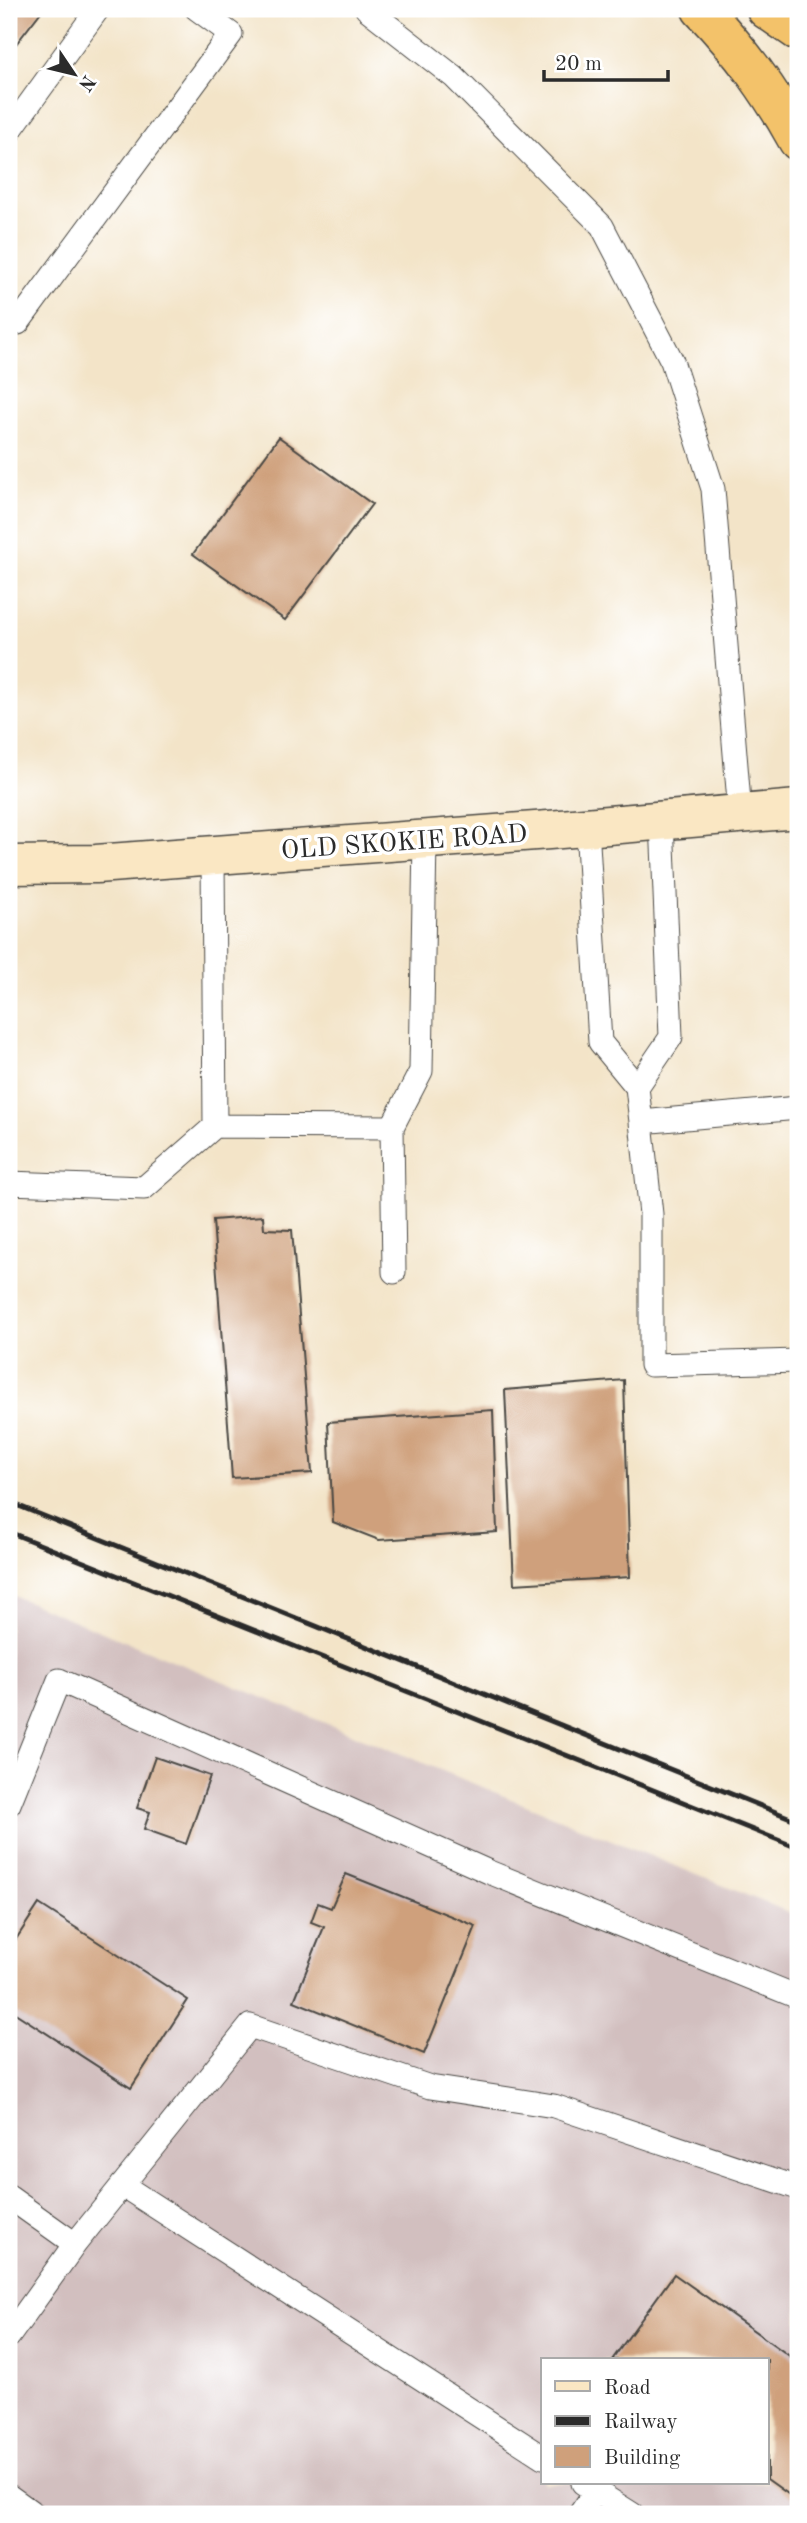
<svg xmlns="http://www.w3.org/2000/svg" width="807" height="2523" viewBox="0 0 807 2523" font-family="'Old Standard TT',serif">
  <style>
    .industrial { fill: #d2bfbf; fill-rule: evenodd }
    .building { fill: #cfa07b }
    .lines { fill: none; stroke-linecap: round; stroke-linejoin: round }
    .lane-casing { stroke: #494743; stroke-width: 25 }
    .secondary-casing { stroke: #494743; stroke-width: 41 }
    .highway-casing { stroke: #494743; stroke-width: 41 }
    .lane { stroke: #fff; stroke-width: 23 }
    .secondary { stroke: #fae7c3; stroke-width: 38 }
    .highway { stroke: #f3c26a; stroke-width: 38 }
    .rail { stroke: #2b2b2b; stroke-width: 5 }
    .labels { text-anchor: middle; stroke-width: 7; stroke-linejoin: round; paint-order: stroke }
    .street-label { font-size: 26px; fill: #2b2b2b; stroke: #fff }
  </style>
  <rect width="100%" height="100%" fill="#fff"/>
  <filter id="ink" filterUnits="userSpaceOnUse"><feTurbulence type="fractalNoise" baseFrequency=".0143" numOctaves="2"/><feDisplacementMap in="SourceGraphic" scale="14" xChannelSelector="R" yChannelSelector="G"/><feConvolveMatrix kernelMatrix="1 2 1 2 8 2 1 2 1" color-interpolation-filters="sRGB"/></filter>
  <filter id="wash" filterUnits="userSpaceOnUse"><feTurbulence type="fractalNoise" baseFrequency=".00686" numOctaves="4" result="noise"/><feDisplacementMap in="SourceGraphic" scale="28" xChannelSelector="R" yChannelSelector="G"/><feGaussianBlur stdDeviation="1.57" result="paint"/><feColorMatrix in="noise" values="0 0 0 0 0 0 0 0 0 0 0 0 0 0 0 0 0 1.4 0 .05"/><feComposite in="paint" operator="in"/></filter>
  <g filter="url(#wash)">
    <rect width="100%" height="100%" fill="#f3e4c8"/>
    <path class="industrial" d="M 9,1594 L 798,1916 L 798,2514 L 9,2514 ZM 543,2360 L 767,2360 L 767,2483 L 543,2483 Z"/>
    <g id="blocks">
      <path class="building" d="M 9,9 L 43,9 L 9,53 Z
        M 279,437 L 372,504 L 285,620 L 193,554 Z
        M 263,1216 L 264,1229 L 292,1230 L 312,1473 L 232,1478 L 213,1220 Z
        M 624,1380 L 630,1577 L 514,1584 L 505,1390 Z
        M 493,1410 L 497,1532 L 379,1540 L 333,1522 L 328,1422 Z
        M 155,1757 L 210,1776 L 186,1844 L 144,1829 L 150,1812 L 137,1808 Z
        M 346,1874 L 476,1926 L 424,2054 L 294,2001 L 324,1927 L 311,1922 L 318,1903 L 331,1908 Z
        M 39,1904 L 188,2000 L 131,2088 L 9,2009 L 9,1950 Z
        M 674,2274 L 798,2362 L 798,2501 L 767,2479 L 767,2360 L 612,2360 Z"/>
    </g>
  </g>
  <g filter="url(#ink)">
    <use href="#blocks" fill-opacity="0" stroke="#494743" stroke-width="2"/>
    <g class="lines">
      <g class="lane-casing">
        <path id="lane" d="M 367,9 L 454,77 L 602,226 L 672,361 L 713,489 L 740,814
          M 9,132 L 98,9
          M 9,316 L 18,323 L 231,34 L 197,9
          M 587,827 L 600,1042 L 637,1087 L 641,1122 L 651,1214 L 651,1365 L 798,1361
          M 213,856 L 215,1126 L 392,1127 L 421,1071 L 425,840
          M 637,1087 L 671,1037 L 662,821
          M 641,1122 L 798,1108
          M 392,1127 L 394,1272
          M 9,1183 L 144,1188 L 215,1126
          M 9,1804 L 59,1680 L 489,1872 L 798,1997
          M 122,2185 L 543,2457
          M 9,2197 L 75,2244
          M 9,2336 L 75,2244 L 250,2026 L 430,2087 L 554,2106 L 798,2188
          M 583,2483 L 632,2514
          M 9,2496 L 34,2514
          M 580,2514 L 596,2491"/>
      </g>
      <g class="secondary-casing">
        <path id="secondary" d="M 9,865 L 96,864 L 549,830 L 798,809"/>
      </g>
      <g class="highway-casing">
        <path id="highway" d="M 701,9 C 741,51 770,90 798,141
          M 766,9 L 798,31"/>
      </g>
      <use href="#lane" class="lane"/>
      <use href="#secondary" class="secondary"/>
      <use href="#highway" class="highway"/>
      <path class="rail" d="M 9,1502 L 798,1821
        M 9,1532 L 798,1848"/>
    </g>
  </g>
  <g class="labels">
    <g class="street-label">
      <text transform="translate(404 841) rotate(-4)" y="9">OLD SKOKIE ROAD</text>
    </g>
  </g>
  <rect width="807" height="2523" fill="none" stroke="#fff" stroke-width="35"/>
  <rect x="541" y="2358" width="228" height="126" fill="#ffffff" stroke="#aaaaaa" stroke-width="2"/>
  <rect x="555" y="2381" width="35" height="10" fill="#fae7c3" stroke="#aaaaaa" stroke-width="2"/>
  <text x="604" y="2394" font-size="21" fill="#2b2b2b">Road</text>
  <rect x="555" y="2416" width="35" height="10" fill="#2b2b2b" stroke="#aaaaaa" stroke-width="2"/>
  <text x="604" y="2428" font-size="21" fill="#2b2b2b">Railway</text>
  <rect x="555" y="2446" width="35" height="21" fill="#cfa07b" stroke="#aaaaaa" stroke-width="2"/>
  <text x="604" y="2464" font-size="21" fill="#2b2b2b">Building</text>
  <g transform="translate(74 74) rotate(125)" stroke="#ffffff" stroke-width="5" paint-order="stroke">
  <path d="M0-5L12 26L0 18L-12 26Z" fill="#2b2b2b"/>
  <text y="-10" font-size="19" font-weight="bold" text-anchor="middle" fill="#2b2b2b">N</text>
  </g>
  <path d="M544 70v10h124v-10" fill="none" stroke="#2b2b2b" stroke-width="3.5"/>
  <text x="555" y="70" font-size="21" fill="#2b2b2b" stroke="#ffffff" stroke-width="5" paint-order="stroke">20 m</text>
</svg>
